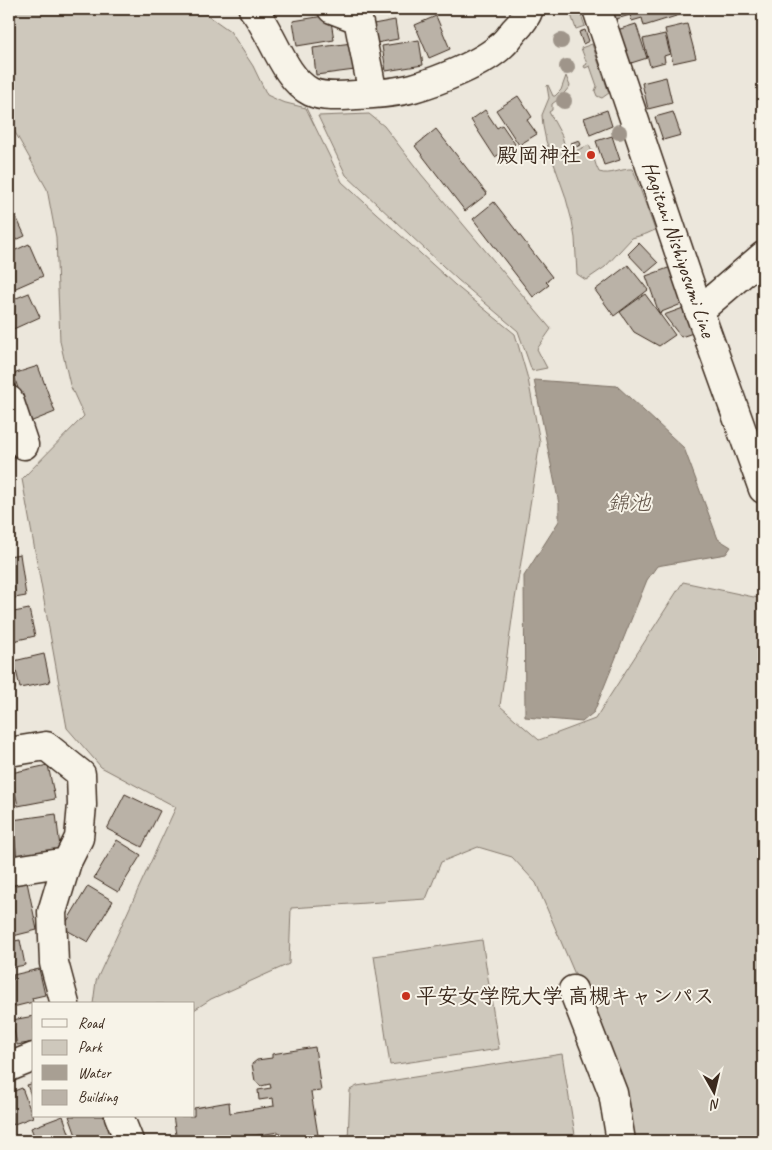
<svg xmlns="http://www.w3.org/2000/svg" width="772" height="1150" viewBox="0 0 772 1150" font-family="Caveat,'Klee One',sans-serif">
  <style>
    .green { fill: #cec8bc; stroke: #84796d }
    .water { fill: #a89f93; stroke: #7c7064 }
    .building { fill: #bab2a7; stroke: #3b2a1e }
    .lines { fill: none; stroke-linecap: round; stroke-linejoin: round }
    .minor-casing { stroke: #3b2a1e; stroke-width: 31 }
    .major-casing { stroke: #3b2a1e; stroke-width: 31 }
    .minor { stroke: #f7f3e8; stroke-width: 28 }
    .major { stroke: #f7f3e8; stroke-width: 28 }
    .tree { fill: #9f958a }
    .poi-dot { fill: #c8321e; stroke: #f7f3e8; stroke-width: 2 }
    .labels { text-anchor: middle; stroke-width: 4; stroke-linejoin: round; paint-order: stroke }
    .poi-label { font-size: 21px; font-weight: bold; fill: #3b2a1e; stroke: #f7f3e8; text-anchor: end }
    .street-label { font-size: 21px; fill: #3b2a1e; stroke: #f7f3e8 }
    .water-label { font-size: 22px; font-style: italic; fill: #615347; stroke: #f7f3e8 }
  </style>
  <rect width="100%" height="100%" fill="#ece7dc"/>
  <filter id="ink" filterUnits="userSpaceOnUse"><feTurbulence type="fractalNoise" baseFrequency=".02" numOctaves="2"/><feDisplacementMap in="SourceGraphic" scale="10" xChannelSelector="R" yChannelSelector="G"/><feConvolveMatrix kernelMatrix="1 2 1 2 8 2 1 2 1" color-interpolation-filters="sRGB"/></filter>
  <g filter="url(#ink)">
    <path class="green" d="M 9,9 L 199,9 L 230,31 L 253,66 L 267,95 L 282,102 L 306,108 L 342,182 L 455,285 L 515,334 L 528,379 L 540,442 L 513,612 L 500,706 L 539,740 L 595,719 L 683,582 L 763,599 L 763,1141 L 632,1141 L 609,1054 L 536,883 L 512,857 L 478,847 L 441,862 L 426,899 L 291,908 L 289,964 L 211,999 L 194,1010 L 194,1004 L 93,1004 L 96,981 L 176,807 L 101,767 L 67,728 L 22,479 L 84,416 L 70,385 L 60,341 L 56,237 L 47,189 L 16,134 L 9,125 Z
      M 569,9 L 579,9 L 585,26 L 576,29 Z
      M 592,44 L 609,93 L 602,98 L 597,96 L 595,91 L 597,86 L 590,66 L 585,68 L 584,66 L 587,64 L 581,48 Z
      M 566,76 L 570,86 L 561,97 L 552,104 L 552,110 L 549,112 L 562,136 L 566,151 L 571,153 L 589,145 C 594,154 594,163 599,172 C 611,176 621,168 633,169 L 655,230 L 646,234 L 632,238 L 605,267 L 586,280 L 577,274 L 575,238 L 572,221 L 565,195 L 546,141 L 543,126 L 542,115 L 549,98 L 547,86 L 548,85 L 553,96 L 555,96 L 561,90 Z
      M 369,114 L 384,126 L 421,174 L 551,329 L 537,349 L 547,368 L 532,371 L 518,331 L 458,280 L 346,175 L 318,116 Z
      M 482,940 L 499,1049 L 390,1065 L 374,956 Z
      M 562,1054 L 576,1141 L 348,1141 L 350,1090 L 357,1086 Z"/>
    <path class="water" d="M 534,380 L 617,386 L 684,448 L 718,539 L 731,547 L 726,554 L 657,566 L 647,580 L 594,712 L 582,722 L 525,717 L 524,576 L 559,521 L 559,504 Z"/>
    <path class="building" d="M 610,9 L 688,9 L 689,12 L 644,26 L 642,18 L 632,21 L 630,15 L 613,20 Z
      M 330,15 L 334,40 L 297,46 L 293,21 Z
      M 436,16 L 450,49 L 429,58 L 415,25 Z
      M 395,20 L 398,39 L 371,44 L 368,25 Z
      M 636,24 L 647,58 L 628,64 L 617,30 Z
      M 687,24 L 696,58 L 673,63 L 665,29 Z
      M 585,30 L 589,41 L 583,44 L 579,32 Z
      M 665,34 L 670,54 L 664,56 L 665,62 L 650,66 L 643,39 Z
      M 419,40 L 423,65 L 386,71 L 382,46 Z
      M 352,43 L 355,70 L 316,75 L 313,48 Z
      M 666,77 L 672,103 L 648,109 L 642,83 Z
      M 518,96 L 532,117 L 527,120 L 537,134 L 519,145 L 496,110 Z
      M 485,110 L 497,128 L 502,125 L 515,144 L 495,157 L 471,120 Z
      M 607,110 L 612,126 L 590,135 L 584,118 Z
      M 673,112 L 681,135 L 663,140 L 655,117 Z
      M 436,129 L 487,194 L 465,211 L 415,146 Z
      M 612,136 L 620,160 L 604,165 L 596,141 Z
      M 579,140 L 581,145 L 573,148 L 571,143 Z
      M 494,202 L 552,277 L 546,282 L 549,285 L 533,297 L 473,219 Z
      M 13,210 L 25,236 L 9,243 L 9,212 Z
      M 639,243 L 658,263 L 646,273 L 628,254 Z
      M 29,244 L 43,276 L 9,291 L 9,253 Z
      M 628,265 L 648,290 L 614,316 L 595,290 Z
      M 671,267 L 684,303 L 659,313 L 646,276 Z
      M 29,293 L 40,317 L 9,331 L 9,301 Z
      M 645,294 L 675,335 L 659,346 L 634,332 L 620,312 Z
      M 686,307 L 696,332 L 681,337 L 664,315 Z
      M 38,366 L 55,412 L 30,422 L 13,374 Z
      M 9,439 L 13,461 L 9,462 Z
      M 20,554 L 26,596 L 9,599 L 9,556 Z
      M 29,609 L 35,636 L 9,642 L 9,613 Z
      M 44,654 L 50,682 L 20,688 L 14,661 Z
      M 11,662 L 15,689 L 9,690 L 9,663 Z
      M 48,765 L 55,799 L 18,806 L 11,773 Z
      M 125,794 L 160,811 L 142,847 L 107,829 Z
      M 56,814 L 60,847 L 55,852 L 17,857 L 12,820 Z
      M 117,840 L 141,855 L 118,892 L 94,878 Z
      M 27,882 L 37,930 L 9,937 L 9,886 Z
      M 88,886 L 113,901 L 88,942 L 63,928 Z
      M 20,940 L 25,965 L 9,968 L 9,942 Z
      M 39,969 L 45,995 L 32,998 L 33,1002 L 9,1008 L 9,980 L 14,979 L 13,975 Z
      M 34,1016 L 34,1042 L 17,1045 L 12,1020 Z
      M 315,1047 L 321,1091 L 311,1092 L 319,1141 L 280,1141 L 279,1132 L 220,1141 L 177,1141 L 173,1116 L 194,1116 L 194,1108 L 229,1102 L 230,1113 L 274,1106 L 273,1098 L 259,1100 L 258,1090 L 271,1088 L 270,1084 L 261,1086 L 255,1081 L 252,1064 L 257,1060 L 272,1058 L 272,1054 Z
      M 34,1083 L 34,1103 L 27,1085 Z
      M 22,1088 L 33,1117 L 9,1126 L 9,1093 Z
      M 63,1116 L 72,1141 L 36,1141 L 31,1128 Z
      M 69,1116 L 104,1116 L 110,1134 L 90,1141 L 78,1141 Z
      M 267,1137 L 268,1141 L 241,1141 Z"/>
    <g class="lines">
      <g class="minor-casing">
        <path id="minor" d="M 253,9 C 272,32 284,79 311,92 C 324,98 342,96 356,95 C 375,94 395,93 413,88 C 438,81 484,63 502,45 C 507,41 510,36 514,31 C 521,24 526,18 529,9
          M 332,9 L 358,19 L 373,94
          M 699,311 L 763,256
          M 9,400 L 24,445
          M 9,752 L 46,746 L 81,774 L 82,805 L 79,838 L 67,862 L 52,912 L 54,963 L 65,1004
          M 9,871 L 67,862
          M 573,990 L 613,1093 L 621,1141
          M 9,1067 L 34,1057
          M 119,1116 L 129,1141"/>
      </g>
      <g class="major-casing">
        <path id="major" d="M 597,9 L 699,311 L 763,489"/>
      </g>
      <use href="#minor" class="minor"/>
      <use href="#major" class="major"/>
    </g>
    <g class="tree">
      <circle cx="561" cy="41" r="8"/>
      <circle cx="567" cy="67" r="8"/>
      <circle cx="564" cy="101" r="8"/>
      <circle cx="619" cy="132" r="8"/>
    </g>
  </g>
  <g class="poi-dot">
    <circle cx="591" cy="155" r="5"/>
    <circle cx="406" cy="996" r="5"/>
  </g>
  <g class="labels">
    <g class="poi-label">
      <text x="581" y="162">殿岡神社</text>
      <text x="416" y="1003" text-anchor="start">平安女学院大学 高槻キャンパス</text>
    </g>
    <g class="street-label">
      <text transform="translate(679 249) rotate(71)" y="7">Hagitani Nishiyosumi Line</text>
    </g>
    <g class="water-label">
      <text x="629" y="510">錦池</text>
    </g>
  </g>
  <rect width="772" height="1150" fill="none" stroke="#f7f3e8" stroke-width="30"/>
  <rect x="15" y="15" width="742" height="1120" fill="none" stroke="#3b2a1e" stroke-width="2" filter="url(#ink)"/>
  <rect x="32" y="1002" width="162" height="115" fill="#f7f3e8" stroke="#aca397"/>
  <rect x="42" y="1019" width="25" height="8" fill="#f7f3e8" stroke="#aca397"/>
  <text x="78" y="1028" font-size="15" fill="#3b2a1e">Road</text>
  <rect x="42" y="1040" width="25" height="15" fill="#cec8bc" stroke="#aca397"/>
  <text x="78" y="1052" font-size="15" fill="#3b2a1e">Park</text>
  <rect x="42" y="1065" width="25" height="15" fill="#a89f93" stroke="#aca397"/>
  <text x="78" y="1078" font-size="15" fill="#3b2a1e">Water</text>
  <rect x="42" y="1090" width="25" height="15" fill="#bab2a7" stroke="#aca397"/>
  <text x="78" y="1102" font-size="15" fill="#3b2a1e">Building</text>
  <g transform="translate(714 1092) rotate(172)" stroke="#f7f3e8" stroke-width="4" paint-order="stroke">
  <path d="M0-4L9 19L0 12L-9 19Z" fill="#3b2a1e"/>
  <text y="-8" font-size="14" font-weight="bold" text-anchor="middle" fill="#3b2a1e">N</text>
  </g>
</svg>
